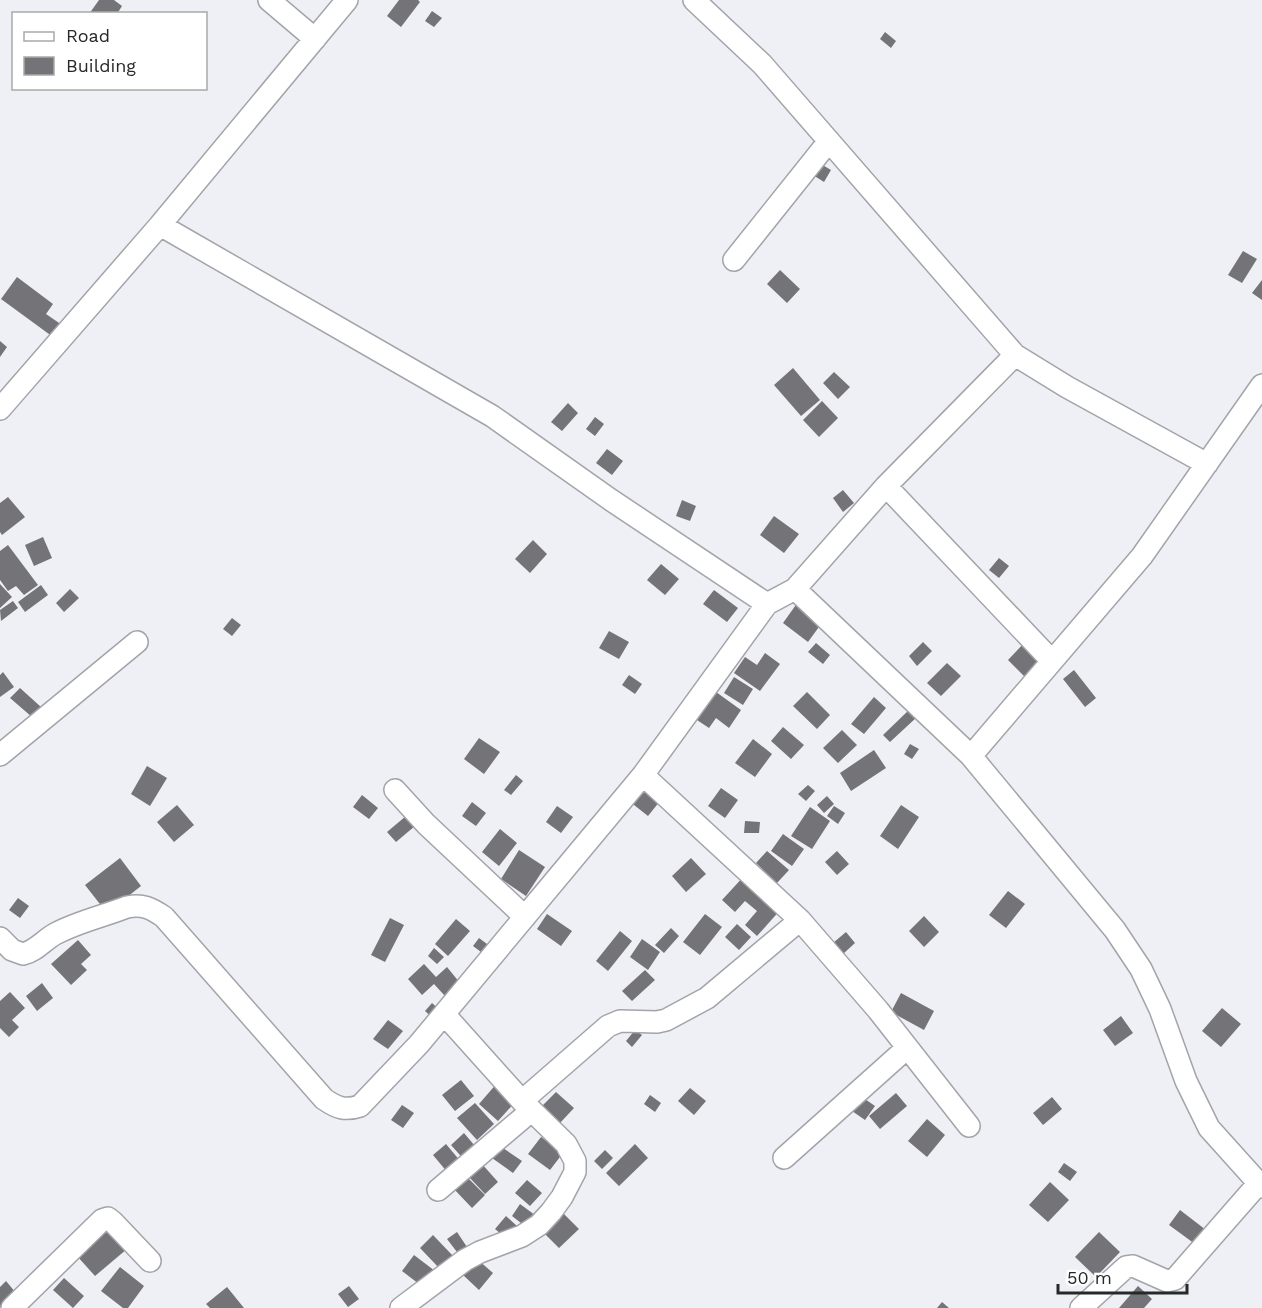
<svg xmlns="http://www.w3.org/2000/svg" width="1262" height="1308" viewBox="0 0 1262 1308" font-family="'Work Sans',sans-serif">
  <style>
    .building { fill: #747377 }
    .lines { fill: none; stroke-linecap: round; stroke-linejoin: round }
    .minor-casing { stroke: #a2a4a9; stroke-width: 24 }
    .minor { stroke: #fff; stroke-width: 21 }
  </style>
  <rect width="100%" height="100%" fill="#eff0f6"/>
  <path class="building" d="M 99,0 L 114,0 L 122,6 L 117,14 L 89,14 Z
    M 399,0 L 418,0 L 420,2 L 401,27 L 387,16 Z
    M 432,11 L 442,18 L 434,27 L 425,21 Z
    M 885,32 L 896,41 L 891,48 L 880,39 Z
    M 819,163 L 831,170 L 824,182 L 813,175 Z
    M 1243,251 L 1257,259 L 1242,283 L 1228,275 Z
    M 780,270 L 800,289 L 787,303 L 767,284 Z
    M 17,277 L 53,304 L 46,314 L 62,325 L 53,337 L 1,299 Z
    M 1262,280 L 1262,300 L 1252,293 Z
    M 0,341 L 7,347 L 0,357 Z
    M 793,368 L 820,400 L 801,416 L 774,385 Z
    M 834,372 L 850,387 L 838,399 L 823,383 Z
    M 822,401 L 838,418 L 819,437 L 803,420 Z
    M 568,403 L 578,413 L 562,431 L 551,422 Z
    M 595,417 L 604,424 L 595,436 L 586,429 Z
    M 607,449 L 623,461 L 612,475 L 596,463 Z
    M 843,490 L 854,503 L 843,512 L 833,498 Z
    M 8,497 L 25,517 L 2,535 L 0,532 L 0,503 Z
    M 682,500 L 696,506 L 690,521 L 676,516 Z
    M 774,516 L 799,534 L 784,553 L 760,535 Z
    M 43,537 L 52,558 L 34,566 L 25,545 Z
    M 533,540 L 547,554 L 530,573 L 515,559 Z
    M 8,545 L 38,585 L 24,595 L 16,586 L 8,591 L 0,580 L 0,551 Z
    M 999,558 L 1009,566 L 999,578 L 989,570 Z
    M 661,564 L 679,579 L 665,595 L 647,580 Z
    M 0,584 L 12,597 L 0,608 Z
    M 41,585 L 48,595 L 25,612 L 18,602 Z
    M 70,589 L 79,598 L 64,612 L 56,603 Z
    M 714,590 L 738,608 L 727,622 L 703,604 Z
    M 13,601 L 18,608 L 1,621 L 0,610 Z
    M 798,602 L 824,620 L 808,642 L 783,623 Z
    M 232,618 L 241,625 L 232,636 L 223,629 Z
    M 609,631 L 629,642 L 619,659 L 599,648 Z
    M 1026,641 L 1048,663 L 1030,682 L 1008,660 Z
    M 923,642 L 932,651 L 917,666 L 909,656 Z
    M 816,643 L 830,655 L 823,664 L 808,652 Z
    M 765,653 L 780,664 L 760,691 L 734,673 L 745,657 L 757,665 Z
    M 947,663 L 961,676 L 941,696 L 927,683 Z
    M 1074,670 L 1096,698 L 1085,707 L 1063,679 Z
    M 3,672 L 14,687 L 0,697 L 0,675 Z
    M 629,675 L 642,684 L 635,694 L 622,685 Z
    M 734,677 L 753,689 L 743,705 L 724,693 Z
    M 20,688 L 41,707 L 32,717 L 10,698 Z
    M 716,692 L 741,710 L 729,728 L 716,718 L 709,728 L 697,720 Z
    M 807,692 L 830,715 L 817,729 L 793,706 Z
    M 874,697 L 886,708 L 864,734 L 851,724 Z
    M 910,709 L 917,717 L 890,742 L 883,735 Z
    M 783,727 L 804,745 L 791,759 L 771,741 Z
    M 842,730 L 857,745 L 838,763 L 823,748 Z
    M 479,738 L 500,752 L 484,774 L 464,759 Z
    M 753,739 L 772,754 L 755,777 L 735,763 Z
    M 910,744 L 919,749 L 912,759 L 904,754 Z
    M 874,750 L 886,768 L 851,791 L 840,773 Z
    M 147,766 L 167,778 L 150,806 L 131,794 Z
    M 516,775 L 523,781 L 511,795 L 504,790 Z
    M 808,785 L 815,791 L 806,801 L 798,794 Z
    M 642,786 L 660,801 L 648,816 L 629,801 Z
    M 721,788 L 738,800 L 725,818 L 708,806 Z
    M 362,795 L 378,808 L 369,819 L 353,807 Z
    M 827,796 L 834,804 L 824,813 L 817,805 Z
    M 472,802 L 486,813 L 476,826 L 462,816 Z
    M 177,805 L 194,825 L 174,842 L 157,822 Z
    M 901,805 L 919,817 L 898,849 L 880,836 Z
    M 557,806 L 573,817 L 561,833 L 546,822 Z
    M 834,806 L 845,813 L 838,824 L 827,816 Z
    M 810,807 L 830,821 L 812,849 L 791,836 Z
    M 406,816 L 415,826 L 396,842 L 387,832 Z
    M 745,821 L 760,822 L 759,833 L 744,833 Z
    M 500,829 L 517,843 L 499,866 L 482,852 Z
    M 783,834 L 804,849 L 792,866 L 771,851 Z
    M 519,850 L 545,867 L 526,896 L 501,879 Z
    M 767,851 L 789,870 L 777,883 L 756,863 Z
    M 837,851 L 849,864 L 837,875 L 825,862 Z
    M 120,858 L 141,886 L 107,913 L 85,885 Z
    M 691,858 L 706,874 L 686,892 L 672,876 Z
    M 745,875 L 782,908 L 757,936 L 745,925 L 757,911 L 745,901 L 735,912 L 722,900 Z
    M 1008,891 L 1025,904 L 1006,928 L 989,915 Z
    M 18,898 L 29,906 L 20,918 L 9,910 Z
    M 547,914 L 572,931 L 561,946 L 537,929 Z
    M 705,914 L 722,927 L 700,955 L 683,942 Z
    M 924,916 L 939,932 L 924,947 L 909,931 Z
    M 390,918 L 404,925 L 385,962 L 371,955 Z
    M 456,919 L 470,931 L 448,956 L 435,944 Z
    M 737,924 L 751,937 L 739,950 L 725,937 Z
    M 671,928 L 679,936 L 664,953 L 655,945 Z
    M 620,931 L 632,941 L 608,971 L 596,961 Z
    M 846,932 L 855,943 L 843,954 L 833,943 Z
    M 479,938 L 491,947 L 485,955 L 473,946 Z
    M 642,939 L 660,952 L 648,970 L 630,957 Z
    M 78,940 L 91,955 L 81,964 L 87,970 L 71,985 L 51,964 Z
    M 434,948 L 444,957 L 437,964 L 428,956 Z
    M 424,964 L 436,977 L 447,967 L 460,983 L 445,996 L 434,984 L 422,995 L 408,979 Z
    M 645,970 L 655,980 L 632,1001 L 622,991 Z
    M 42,983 L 53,998 L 37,1011 L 26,996 Z
    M 10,992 L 25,1008 L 12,1020 L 19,1027 L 9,1037 L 0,1028 L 0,1001 Z
    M 901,993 L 934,1011 L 924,1030 L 891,1012 Z
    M 432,1003 L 442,1012 L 435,1020 L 425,1011 Z
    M 1222,1008 L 1241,1024 L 1221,1047 L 1202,1031 Z
    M 1121,1016 L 1133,1033 L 1115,1046 L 1103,1030 Z
    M 388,1020 L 403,1031 L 388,1049 L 373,1039 Z
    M 635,1030 L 642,1035 L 632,1047 L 626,1041 Z
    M 461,1080 L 474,1096 L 455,1111 L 442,1095 Z
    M 498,1082 L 517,1100 L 498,1121 L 479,1104 Z
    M 690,1088 L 706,1101 L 694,1115 L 678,1101 Z
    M 556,1092 L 574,1108 L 560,1123 L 542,1106 Z
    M 896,1093 L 907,1106 L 880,1129 L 869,1116 Z
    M 650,1095 L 661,1103 L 655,1112 L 644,1104 Z
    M 862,1097 L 875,1106 L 865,1120 L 852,1111 Z
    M 1052,1097 L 1062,1109 L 1043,1125 L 1033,1113 Z
    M 475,1103 L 494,1124 L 477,1140 L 457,1118 Z
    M 402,1105 L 414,1113 L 403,1128 L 391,1120 Z
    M 927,1119 L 945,1135 L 927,1157 L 908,1141 Z
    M 464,1133 L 480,1152 L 467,1163 L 451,1145 Z
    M 541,1137 L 563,1153 L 550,1170 L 528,1154 Z
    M 446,1144 L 461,1162 L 448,1173 L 433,1155 Z
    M 635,1144 L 648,1158 L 619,1186 L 606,1173 Z
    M 500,1146 L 522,1161 L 513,1173 L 492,1158 Z
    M 605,1150 L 613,1158 L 602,1169 L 594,1161 Z
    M 1064,1163 L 1077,1172 L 1070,1181 L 1058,1172 Z
    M 482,1164 L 498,1182 L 485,1194 L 469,1177 Z
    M 466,1176 L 485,1195 L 472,1208 L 453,1188 Z
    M 527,1180 L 542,1193 L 530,1206 L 515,1193 Z
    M 1050,1182 L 1069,1200 L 1048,1222 L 1029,1205 Z
    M 520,1204 L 539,1218 L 530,1230 L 512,1216 Z
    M 1180,1210 L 1206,1230 L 1195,1244 L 1169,1225 Z
    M 564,1214 L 579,1229 L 559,1248 L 544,1233 Z
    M 506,1216 L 518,1227 L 507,1239 L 495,1229 Z
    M 108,1228 L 127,1249 L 95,1276 L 77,1256 Z
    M 457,1232 L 469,1250 L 460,1256 L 447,1239 Z
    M 1099,1232 L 1120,1252 L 1096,1277 L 1075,1257 Z
    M 433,1235 L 454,1257 L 441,1270 L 420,1248 Z
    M 414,1255 L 435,1271 L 423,1287 L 402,1271 Z
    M 477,1259 L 493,1273 L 479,1290 L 463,1275 Z
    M 120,1267 L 144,1286 L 128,1308 L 123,1308 L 101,1291 Z
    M 64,1278 L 84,1296 L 73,1308 L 53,1290 Z
    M 6,1281 L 16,1293 L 0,1307 L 0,1287 Z
    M 349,1286 L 359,1299 L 348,1307 L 338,1294 Z
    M 1138,1286 L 1152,1299 L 1144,1308 L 1119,1308 Z
    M 227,1287 L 244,1308 L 210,1308 L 206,1304 Z
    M 942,1302 L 949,1308 L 937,1308 Z"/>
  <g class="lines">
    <g class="minor-casing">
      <path id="minor" d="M 269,0 L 315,39
        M 694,0 L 762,64 L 1015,355 L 886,486 L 795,589
        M 160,225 L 492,416 L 611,500 L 767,604 L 795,589 L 971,756 L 1115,930 L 1141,969 L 1160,1009 L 1186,1081 L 1209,1128 L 1262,1187
        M 734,260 L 829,141
        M 1015,355 L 1067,387 L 1207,464
        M 0,409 L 160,225 L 347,0
        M 886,486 L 1052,661
        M 0,755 L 137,642
        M 971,756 L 1142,556 L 1262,385
        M 643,775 L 800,920 L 878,1010 L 969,1126
        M 395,790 L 426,824 L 525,917
        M 0,938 L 12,950 L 23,954 C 36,951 44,940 55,934 C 77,922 104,916 127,907 C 143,904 151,908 164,917 L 324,1099 C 337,1108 345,1111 360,1106 L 419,1044 L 643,775 L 767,604
        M 522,1101 L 608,1026 L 620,1021 L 657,1022 L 666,1020 L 707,998 L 800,920
        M 784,1158 L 907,1048
        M 438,1190 L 531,1111
        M 12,1308 L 102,1220 L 108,1218 L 113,1222 L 150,1261
        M 401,1308 L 465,1260 L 480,1252 L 522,1236 L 539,1225 L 551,1212 L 562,1197 L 575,1172 L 575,1161 L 566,1144 L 522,1101 L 444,1014
        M 1081,1308 L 1126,1267 L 1133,1266 L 1167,1281 L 1175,1279 L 1258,1184"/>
    </g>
    <use href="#minor" class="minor"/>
  </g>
  <rect x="12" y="12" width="195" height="78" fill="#ffffff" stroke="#a9a9aa" stroke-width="1.5"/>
  <rect x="24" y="32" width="30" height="9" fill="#ffffff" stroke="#a9a9aa" stroke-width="1.5"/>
  <text x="66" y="42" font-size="18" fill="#27282a">Road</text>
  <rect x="24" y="57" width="30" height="18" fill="#747377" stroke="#a9a9aa" stroke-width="1.5"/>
  <text x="66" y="72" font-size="18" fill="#27282a">Building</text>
  <path d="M1058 1284v9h129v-9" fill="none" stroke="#27282a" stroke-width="3"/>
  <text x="1067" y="1284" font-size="18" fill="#27282a" stroke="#ffffff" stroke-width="4.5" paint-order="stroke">50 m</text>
</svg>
